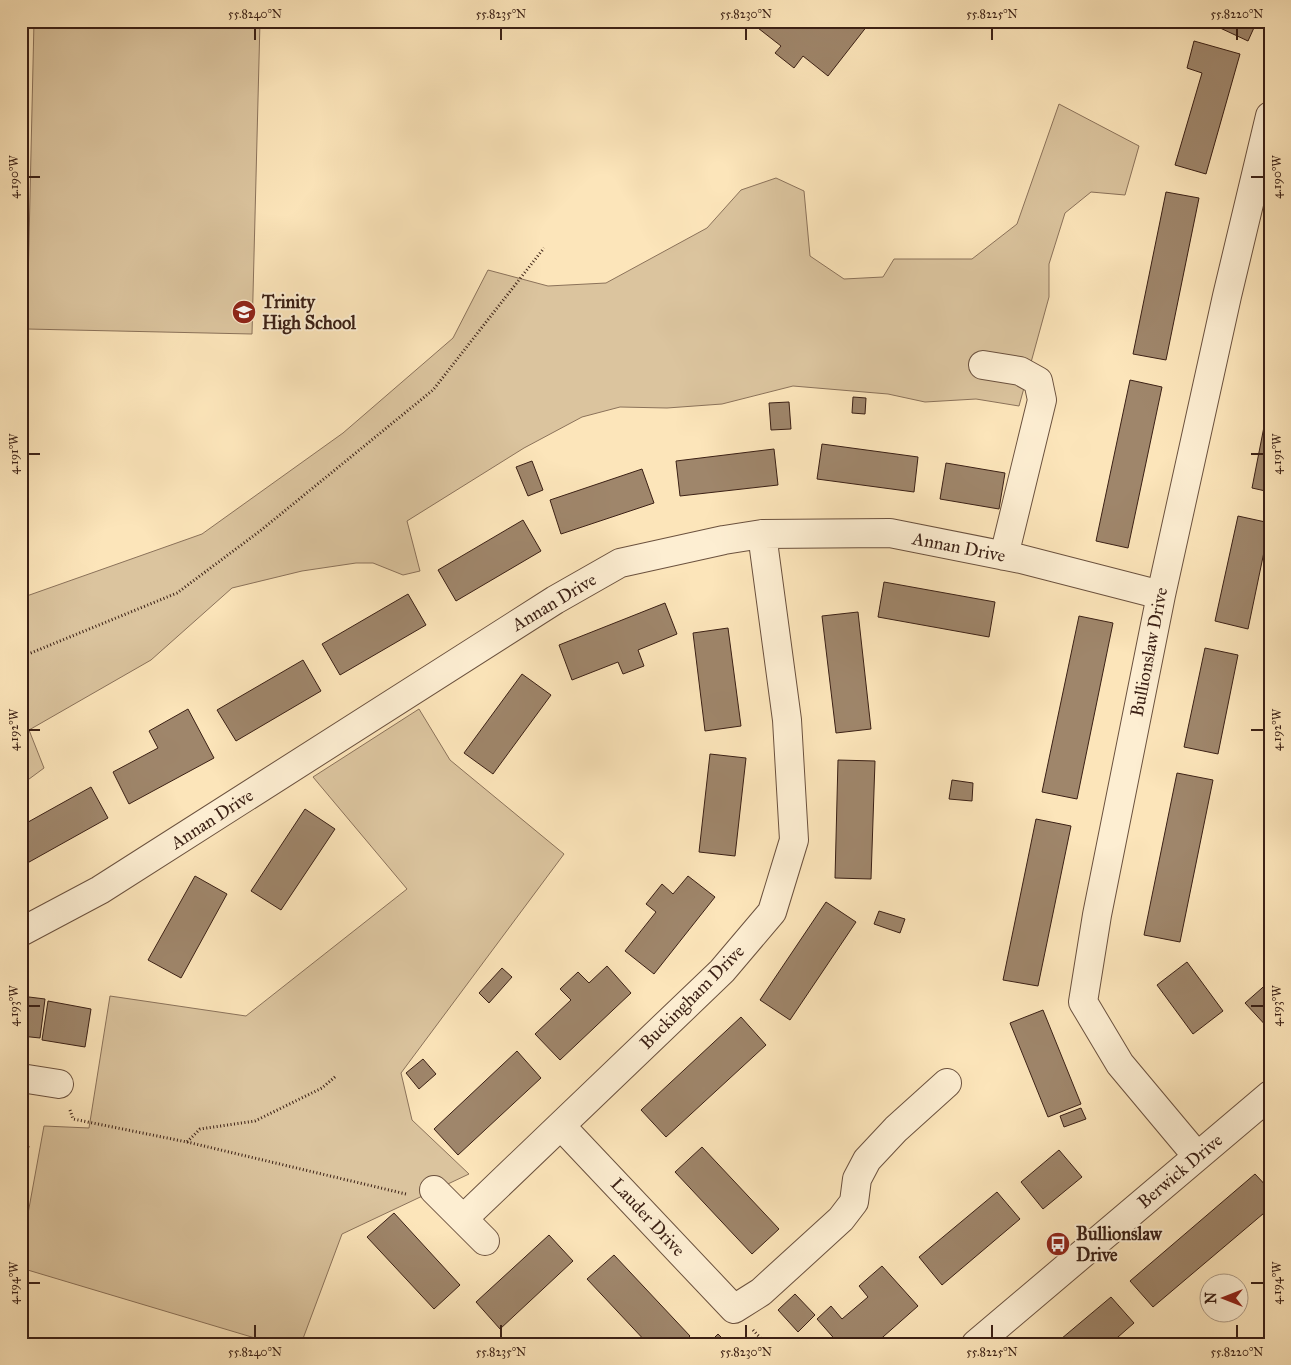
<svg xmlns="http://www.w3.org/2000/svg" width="1291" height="1365" viewBox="0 0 1291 1365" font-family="'IM FELL Great Primer',serif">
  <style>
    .green { fill: #dbc49e; stroke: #8b725a }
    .building { fill: #9f866b; stroke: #3b2015 }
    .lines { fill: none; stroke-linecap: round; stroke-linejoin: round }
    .minor-casing { stroke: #6b513e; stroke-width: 30 }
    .path { stroke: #3b2015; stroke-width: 3; stroke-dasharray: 1 2.5; stroke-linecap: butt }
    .minor { stroke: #fdeed2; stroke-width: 28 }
    .ticks { fill: none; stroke: #3b2015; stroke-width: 2 }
    .labels { text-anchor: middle; stroke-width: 4; stroke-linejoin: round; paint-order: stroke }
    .poi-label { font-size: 18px; font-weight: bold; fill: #3b2015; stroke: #fdeed2; text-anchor: start }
    .street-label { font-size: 18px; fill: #3b2015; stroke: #fdeed2 }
    .neatline { fill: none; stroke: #3b2015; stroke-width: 2 }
    .ticks-label { font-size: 12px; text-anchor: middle; fill: #3b2015 }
  </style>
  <rect width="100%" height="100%" fill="#fce5ba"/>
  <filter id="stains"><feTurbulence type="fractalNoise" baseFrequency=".004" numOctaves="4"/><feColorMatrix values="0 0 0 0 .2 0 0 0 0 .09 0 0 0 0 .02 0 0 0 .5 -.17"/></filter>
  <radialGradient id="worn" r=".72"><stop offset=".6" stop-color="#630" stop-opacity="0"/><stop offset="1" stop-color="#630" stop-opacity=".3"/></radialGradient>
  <path class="green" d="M 34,21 L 260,21 L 252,334 L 27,329 Z
    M 1059,104 L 1139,146 L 1125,195 L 1091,192 L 1065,213 L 1049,264 L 1049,297 L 1019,406 L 976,399 L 925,402 L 888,394 L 793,386 L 722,404 L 667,408 L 620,407 L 582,417 L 524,448 L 407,521 L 420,571 L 403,575 L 373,563 L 356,563 L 302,571 L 232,588 L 151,660 L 29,730 L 44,768 L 21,785 L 21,598 L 202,534 L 343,433 L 453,338 L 488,270 L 548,286 L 606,283 L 707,228 L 741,190 L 776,178 L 804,191 L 810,256 L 844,279 L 883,277 L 894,259 L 972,259 L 1017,224 Z
    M 419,709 L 450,760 L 564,854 L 401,1073 L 412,1120 L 469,1174 L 342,1234 L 301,1344 L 275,1344 L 21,1268 L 21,1252 L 44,1126 L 89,1128 L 110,996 L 246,1016 L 407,889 L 313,777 Z"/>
  <path class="building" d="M 749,21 L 871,21 L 828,76 L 803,56 L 794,68 L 775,53 L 781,46 Z
    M 1220,21 L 1257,21 L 1248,41 L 1218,27 Z
    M 1194,41 L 1240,54 L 1206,174 L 1175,165 L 1202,73 L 1187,68 Z
    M 1166,192 L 1199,198 L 1166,360 L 1133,354 Z
    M 1130,380 L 1162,387 L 1128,548 L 1096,541 Z
    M 1270,396 L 1270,492 L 1252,488 Z
    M 853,397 L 866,398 L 865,414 L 852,413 Z
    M 789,402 L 791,429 L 771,430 L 769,403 Z
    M 822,444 L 918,457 L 914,492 L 817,479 Z
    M 774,449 L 778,485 L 680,496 L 676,461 Z
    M 532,461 L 543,490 L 528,496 L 516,467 Z
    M 946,463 L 1005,473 L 999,509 L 940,499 Z
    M 642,469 L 654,503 L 561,534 L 550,500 Z
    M 1238,516 L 1270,523 L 1248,629 L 1215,621 Z
    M 523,520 L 541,551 L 456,601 L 438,570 Z
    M 884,582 L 995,602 L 989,637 L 878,617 Z
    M 408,594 L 426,625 L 340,675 L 322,644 Z
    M 665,603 L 677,634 L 638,650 L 644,666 L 623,674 L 618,662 L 572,680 L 559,645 Z
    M 858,612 L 871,729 L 836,733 L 822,616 Z
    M 1079,616 L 1113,623 L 1077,799 L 1042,792 Z
    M 728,628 L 741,726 L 705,731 L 693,633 Z
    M 1205,648 L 1238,655 L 1218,754 L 1184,747 Z
    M 303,660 L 321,691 L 236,741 L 217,710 Z
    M 522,674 L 551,695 L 493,774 L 464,753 Z
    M 188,709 L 214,758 L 129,804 L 113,772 L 158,748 L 149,731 Z
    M 710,754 L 746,758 L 735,856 L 699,852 Z
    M 838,760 L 875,761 L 871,879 L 835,878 Z
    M 1177,773 L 1213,780 L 1180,942 L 1144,935 Z
    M 952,780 L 973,783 L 972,801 L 949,799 Z
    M 91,787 L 108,818 L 22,866 L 21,826 Z
    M 305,809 L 335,829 L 281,910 L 251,891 Z
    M 1036,819 L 1071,826 L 1038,986 L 1003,980 Z
    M 195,876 L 227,894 L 181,978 L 148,960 Z
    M 688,876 L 715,897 L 654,974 L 625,951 L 656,912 L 646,904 L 662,884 L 673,894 Z
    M 826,902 L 856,922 L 790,1020 L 760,1000 Z
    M 879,911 L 905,919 L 900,933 L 874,924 Z
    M 1187,962 L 1223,1011 L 1193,1034 L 1157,985 Z
    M 607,966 L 631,993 L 560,1060 L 535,1034 L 571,1000 L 560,989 L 578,972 L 589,983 Z
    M 502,968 L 512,977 L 489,1003 L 479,993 Z
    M 1270,981 L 1270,1028 L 1269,1029 L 1245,1003 Z
    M 21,996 L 45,999 L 40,1038 L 21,1036 Z
    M 48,1001 L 91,1009 L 85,1047 L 42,1040 Z
    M 1043,1010 L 1081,1104 L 1048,1117 L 1010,1023 Z
    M 741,1017 L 766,1045 L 666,1137 L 641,1110 Z
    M 517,1051 L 541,1078 L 458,1155 L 434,1129 Z
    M 423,1059 L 436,1074 L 419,1089 L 406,1073 Z
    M 1081,1108 L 1086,1119 L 1064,1127 L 1060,1116 Z
    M 21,1145 L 29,1146 L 21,1184 Z
    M 702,1147 L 779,1229 L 752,1254 L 675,1172 Z
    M 1059,1150 L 1082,1177 L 1043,1209 L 1021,1182 Z
    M 1255,1174 L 1270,1190 L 1270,1208 L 1153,1307 L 1130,1281 Z
    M 997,1192 L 1020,1219 L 942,1285 L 919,1257 Z
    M 394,1213 L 460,1285 L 434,1309 L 367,1237 Z
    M 549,1235 L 573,1261 L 500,1329 L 476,1302 Z
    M 614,1255 L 690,1336 L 682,1344 L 648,1344 L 587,1279 Z
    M 882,1266 L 918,1306 L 875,1344 L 839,1344 L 817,1319 L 831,1306 L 842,1319 L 868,1297 L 859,1286 Z
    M 795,1294 L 815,1315 L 798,1332 L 778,1310 Z
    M 1111,1297 L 1134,1323 L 1110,1344 L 1055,1344 Z
    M 718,1334 L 727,1343 L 726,1344 L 708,1344 Z"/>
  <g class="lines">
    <g class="minor-casing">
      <path id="minor" d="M 983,365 L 1020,371 L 1038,381 L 1042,400 L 1004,556
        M 21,932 L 100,890 L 555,600 L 620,563 L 724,540 L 762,534 L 890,533 L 1021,559 L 1161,595
        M 21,1078 L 59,1084
        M 561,1126 L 734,1309 L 761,1292 L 841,1219 L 854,1202 L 857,1179 L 867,1160 L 896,1129 L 947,1083
        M 1197,1156 L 1120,1064 L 1083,1002 L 1097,915 L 1161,595 L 1227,296 L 1270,116
        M 434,1190 L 485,1241
        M 463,1219 L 722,971 L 772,912 L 794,840 L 787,720 L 762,534
        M 976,1344 L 1270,1095"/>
    </g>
    <path class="path" d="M 21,657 L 177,593 L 260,531 L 433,390 L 544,248
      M 70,1110 L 73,1119 L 187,1142 L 200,1129 L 255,1121 L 322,1088 L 336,1076
      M 187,1142 L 406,1194
      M 753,1330 L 766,1344"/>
    <use href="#minor" class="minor"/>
  </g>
  <path class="ticks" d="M 255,28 L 255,40M 501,28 L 501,40M 746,28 L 746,40M 992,28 L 992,40M 1237,28 L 1237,40M 28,177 L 40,177M 1251,177 L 1264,177M 28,454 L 40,454M 1251,454 L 1264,454M 28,730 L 40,730M 1251,730 L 1264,730M 28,1006 L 40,1006M 1251,1006 L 1264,1006M 28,1283 L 40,1283M 1251,1283 L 1264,1283M 255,1325 L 255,1338M 501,1325 L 501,1338M 746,1325 L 746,1338M 992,1325 L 992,1338M 1237,1325 L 1237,1338"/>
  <defs>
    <g id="school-disc" transform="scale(1.25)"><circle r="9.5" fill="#8f2418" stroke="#fdeed2"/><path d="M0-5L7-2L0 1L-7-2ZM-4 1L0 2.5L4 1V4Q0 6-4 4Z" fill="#fff"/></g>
    <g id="bus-disc" transform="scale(1.25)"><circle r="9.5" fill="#8f2418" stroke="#fdeed2"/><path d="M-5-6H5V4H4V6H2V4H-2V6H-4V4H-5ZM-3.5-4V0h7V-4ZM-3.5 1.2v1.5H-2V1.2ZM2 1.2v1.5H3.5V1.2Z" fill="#fff"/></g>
  </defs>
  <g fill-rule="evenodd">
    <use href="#school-disc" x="244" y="312"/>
    <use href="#bus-disc" x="1058" y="1244"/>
  </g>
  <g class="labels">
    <g class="poi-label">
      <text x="262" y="308">Trinity<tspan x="262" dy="21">High School</tspan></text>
      <text x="1076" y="1240">Bullionslaw<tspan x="1076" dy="21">Drive</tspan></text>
    </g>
    <g class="street-label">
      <text transform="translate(959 547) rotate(11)" y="6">Annan Drive</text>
      <text transform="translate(554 602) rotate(-31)" y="6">Annan Drive</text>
      <text transform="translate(1149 652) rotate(-79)" y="6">Bullionslaw Drive</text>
      <text transform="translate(212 819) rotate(-33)" y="6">Annan Drive</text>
      <text transform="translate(692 997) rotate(-45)" y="6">Buckingham Drive</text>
      <text transform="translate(1180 1171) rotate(-40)" y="6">Berwick Drive</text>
      <text transform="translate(648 1217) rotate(47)" y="6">Lauder Drive</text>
    </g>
  </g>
  <rect width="1291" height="1365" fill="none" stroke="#fce5ba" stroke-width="55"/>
  <g transform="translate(1224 1298) rotate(270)"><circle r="24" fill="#fdeed2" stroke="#af9c86"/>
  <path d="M0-4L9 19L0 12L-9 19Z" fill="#8f2418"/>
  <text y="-8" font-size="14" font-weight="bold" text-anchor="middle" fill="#3b2015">N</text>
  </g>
  <rect x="28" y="28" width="1236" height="1310" class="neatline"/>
  <g class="ticks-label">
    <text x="255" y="18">55.8240°N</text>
    <text x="501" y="18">55.8235°N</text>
    <text x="746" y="18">55.8230°N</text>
    <text x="992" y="18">55.8225°N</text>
    <text x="1237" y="18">55.8220°N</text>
    <text transform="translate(1277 177) rotate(-90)" y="4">4.190°W</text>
    <text transform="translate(14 177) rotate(-90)" y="4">4.190°W</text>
    <text transform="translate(1277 454) rotate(-90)" y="4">4.191°W</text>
    <text transform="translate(14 454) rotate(-90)" y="4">4.191°W</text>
    <text transform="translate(1277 730) rotate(-90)" y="4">4.192°W</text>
    <text transform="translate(14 730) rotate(-90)" y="4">4.192°W</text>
    <text transform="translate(1277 1006) rotate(-90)" y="4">4.193°W</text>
    <text transform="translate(14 1006) rotate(-90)" y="4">4.193°W</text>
    <text transform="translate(1277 1283) rotate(-90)" y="4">4.194°W</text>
    <text transform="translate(14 1283) rotate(-90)" y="4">4.194°W</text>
    <text x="255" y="1356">55.8240°N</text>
    <text x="501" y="1356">55.8235°N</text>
    <text x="746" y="1356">55.8230°N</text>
    <text x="992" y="1356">55.8225°N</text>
    <text x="1237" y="1356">55.8220°N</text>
  </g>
  <rect width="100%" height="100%" filter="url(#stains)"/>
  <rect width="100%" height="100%" fill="url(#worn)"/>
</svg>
